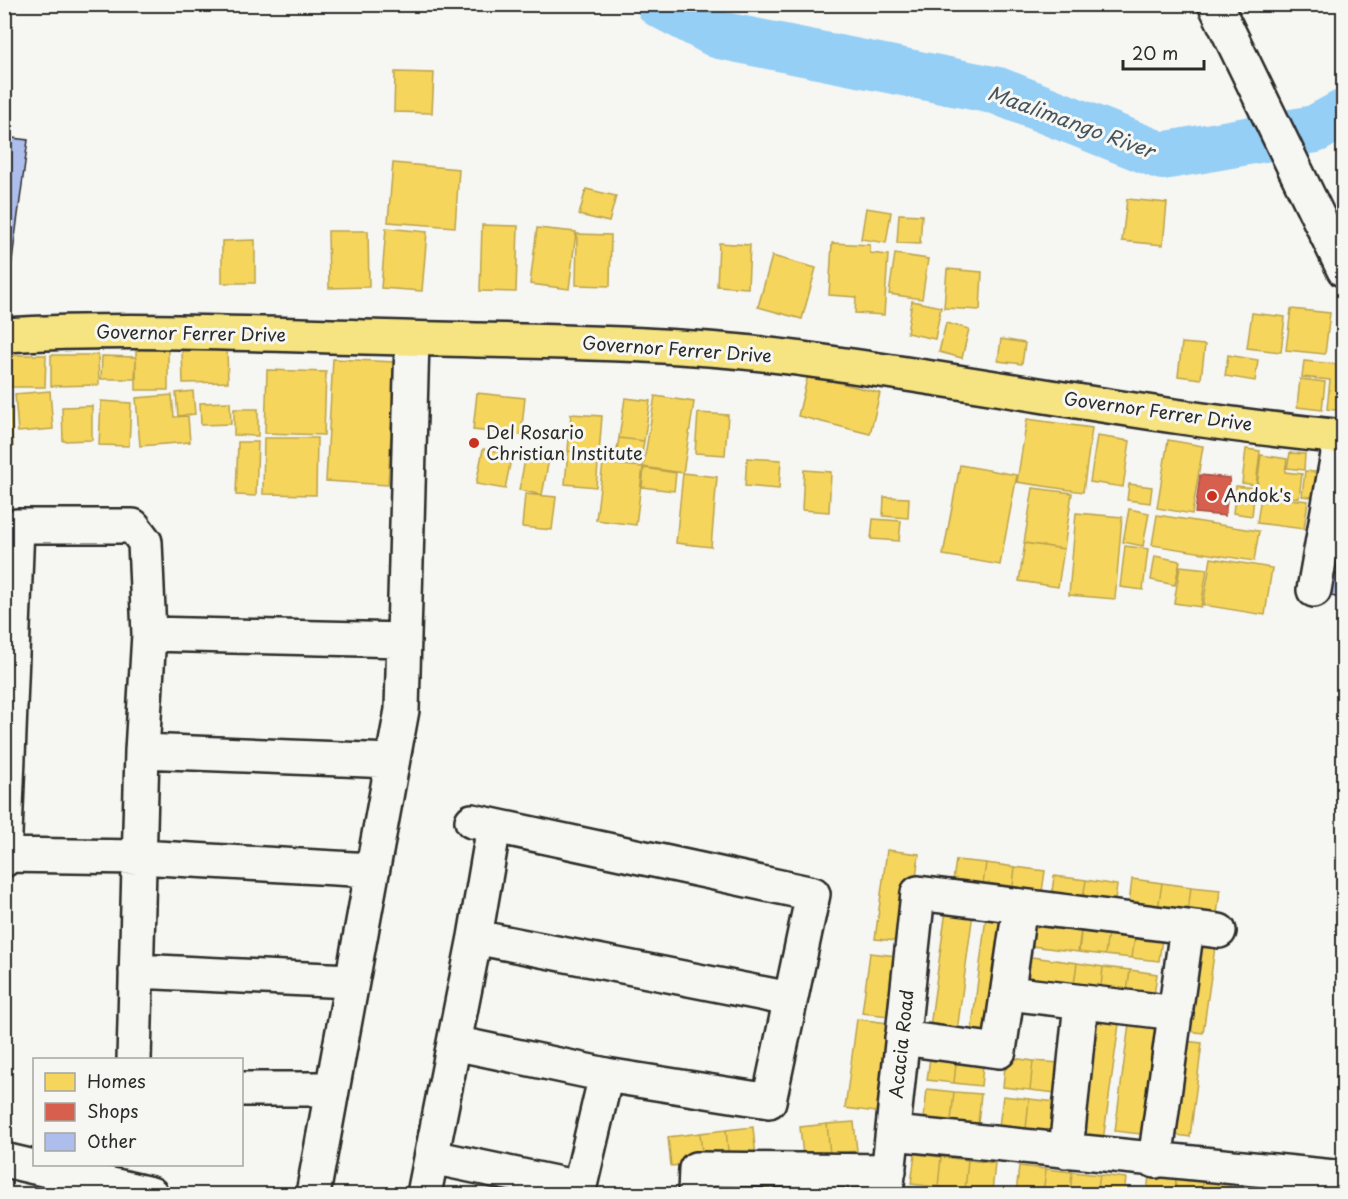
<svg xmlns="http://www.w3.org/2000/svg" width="1348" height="1199" viewBox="0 0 1348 1199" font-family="'Playpen Sans',sans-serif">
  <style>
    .homes { fill: #f6d55c; stroke: #b9a24d; stroke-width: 1.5 }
    .shops { fill: #d6604d; stroke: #a35043; stroke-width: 1.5 }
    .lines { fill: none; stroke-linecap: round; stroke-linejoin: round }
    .river { stroke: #95cff5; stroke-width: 48 }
    .building { fill: #adbdec; stroke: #2b2b2b; stroke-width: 1.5 }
    .minor-casing { stroke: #2b2b2b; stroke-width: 38 }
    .major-casing { stroke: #2b2b2b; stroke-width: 38 }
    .minor { stroke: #f6f6f2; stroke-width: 33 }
    .major { stroke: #f6e381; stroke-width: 33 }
    .poi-dot { fill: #c8321e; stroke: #f6f6f2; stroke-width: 2 }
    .labels { text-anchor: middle; stroke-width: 6; stroke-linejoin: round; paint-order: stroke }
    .street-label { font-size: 18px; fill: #2b2b2b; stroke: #f6f6f2 }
    .poi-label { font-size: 18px; fill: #2b2b2b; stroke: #f6f6f2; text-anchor: start }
    .water-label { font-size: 20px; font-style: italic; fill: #46545e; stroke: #f6f6f2 }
  </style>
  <rect width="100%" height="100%" fill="#f6f6f2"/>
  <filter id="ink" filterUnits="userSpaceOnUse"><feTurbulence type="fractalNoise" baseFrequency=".0167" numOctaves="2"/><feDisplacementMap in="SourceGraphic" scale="12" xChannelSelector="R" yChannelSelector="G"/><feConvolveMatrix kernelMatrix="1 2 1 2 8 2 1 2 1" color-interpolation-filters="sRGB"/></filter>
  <g filter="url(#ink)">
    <path class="homes" d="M 395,72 L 434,73 L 432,113 L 394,112 Z
      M 393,163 L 459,169 L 455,227 L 388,222 Z
      M 586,189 L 616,196 L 609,222 L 579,215 Z
      M 1127,199 L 1167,203 L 1163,245 L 1122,241 Z
      M 866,208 L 891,212 L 886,243 L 861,239 Z
      M 899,214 L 922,215 L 920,244 L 897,243 Z
      M 482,225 L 518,226 L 516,292 L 480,291 Z
      M 386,228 L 427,232 L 422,291 L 381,288 Z
      M 537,228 L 576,232 L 569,289 L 530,284 Z
      M 328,231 L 368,231 L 369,287 L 329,288 Z
      M 577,234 L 611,235 L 610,286 L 576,285 Z
      M 255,240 L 255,283 L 222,283 L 222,241 Z
      M 719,243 L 750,245 L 748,288 L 717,286 Z
      M 832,243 L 870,245 L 870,253 L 888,255 L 884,315 L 855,313 L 856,297 L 829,295 Z
      M 895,254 L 928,259 L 922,299 L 889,294 Z
      M 772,256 L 816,268 L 802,319 L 758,307 Z
      M 947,269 L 982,272 L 980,310 L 944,308 Z
      M 912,301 L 941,307 L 935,339 L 907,333 Z
      M 1291,309 L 1330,313 L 1325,354 L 1286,350 Z
      M 1252,313 L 1285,317 L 1281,352 L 1247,348 Z
      M 946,323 L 969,329 L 962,358 L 939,352 Z
      M 1001,339 L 1025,343 L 1022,364 L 998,361 Z
      M 1182,343 L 1205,345 L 1201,379 L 1178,376 Z
      M 136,349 L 168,349 L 168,390 L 136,390 Z
      M 227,350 L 228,382 L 183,383 L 182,351 Z
      M 12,355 L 46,355 L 45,387 L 11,387 Z
      M 51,355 L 98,355 L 99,385 L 51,386 Z
      M 1228,355 L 1258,360 L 1255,381 L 1225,376 Z
      M 102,356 L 136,357 L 135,379 L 101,379 Z
      M 333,359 L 395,362 L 388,485 L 326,481 Z
      M 1304,361 L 1344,365 L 1344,411 L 1327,409 L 1330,380 L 1302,377 Z
      M 267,370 L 326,372 L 324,435 L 265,433 Z
      M 808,375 L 880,393 L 870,434 L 798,416 Z
      M 1300,379 L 1325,382 L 1322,410 L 1297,407 Z
      M 50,391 L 53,429 L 18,432 L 15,394 Z
      M 193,391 L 195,414 L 178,416 L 176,393 Z
      M 477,393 L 525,398 L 521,435 L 473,430 Z
      M 172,395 L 174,417 L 188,416 L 190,442 L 140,446 L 136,398 Z
      M 655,396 L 694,402 L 683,473 L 643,467 Z
      M 625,398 L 650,401 L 644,441 L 619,438 Z
      M 101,401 L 131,403 L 129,446 L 99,445 Z
      M 230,402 L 231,424 L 201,425 L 200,403 Z
      M 4,404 L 10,404 L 13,447 L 4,447 Z
      M 92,406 L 92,440 L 63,441 L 62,407 Z
      M 234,409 L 258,409 L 258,436 L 234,435 Z
      M 698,413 L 728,415 L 725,455 L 695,453 Z
      M 571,414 L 602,416 L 599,454 L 568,451 Z
      M 1027,419 L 1092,428 L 1083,492 L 1017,482 Z
      M 1097,436 L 1130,441 L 1123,487 L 1090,482 Z
      M 264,438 L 317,438 L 316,495 L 263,494 Z
      M 619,438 L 644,441 L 641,460 L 616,456 Z
      M 1168,440 L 1203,446 L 1192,514 L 1157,508 Z
      M 238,442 L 258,442 L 256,496 L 236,495 Z
      M 483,449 L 512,454 L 505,489 L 476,484 Z
      M 1246,449 L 1260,451 L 1256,485 L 1242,483 Z
      M 568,451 L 599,454 L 596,487 L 565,484 Z
      M 1290,453 L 1305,454 L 1304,470 L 1287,468 Z
      M 526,455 L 549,459 L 542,495 L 519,490 Z
      M 1261,455 L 1287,459 L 1285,472 L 1302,474 L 1299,498 L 1256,493 Z
      M 747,458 L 781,460 L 779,489 L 745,486 Z
      M 603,463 L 643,467 L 636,525 L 596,520 Z
      M 960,465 L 1017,475 L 1000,565 L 943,555 Z
      M 644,468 L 676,473 L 674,491 L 642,487 Z
      M 804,470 L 831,472 L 829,512 L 802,510 Z
      M 1305,471 L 1324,473 L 1321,498 L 1302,496 Z
      M 683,473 L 717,477 L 711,547 L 676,543 Z
      M 1129,484 L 1152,487 L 1150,503 L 1127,500 Z
      M 1236,486 L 1255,488 L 1252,516 L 1233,513 Z
      M 1033,488 L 1072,493 L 1064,549 L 1024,543 Z
      M 525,494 L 556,497 L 552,530 L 522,527 Z
      M 1261,496 L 1308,501 L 1304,529 L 1257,523 Z
      M 884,497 L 909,498 L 908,518 L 883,516 Z
      M 1129,509 L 1149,513 L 1143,546 L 1123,542 Z
      M 1076,513 L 1122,517 L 1115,599 L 1069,595 Z
      M 1157,515 L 1259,531 L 1254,561 L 1152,545 Z
      M 873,519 L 901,521 L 899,541 L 871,539 Z
      M 1025,543 L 1064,549 L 1058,587 L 1019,581 Z
      M 1125,546 L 1148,549 L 1143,590 L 1120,587 Z
      M 1155,556 L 1180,561 L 1175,585 L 1151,580 Z
      M 1211,558 L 1272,568 L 1265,615 L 1203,605 Z
      M 1180,566 L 1207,569 L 1201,607 L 1174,603 Z
      M 887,850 L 919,854 L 908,942 L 875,939 Z
      M 956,860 L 986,863 L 982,891 L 952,887 Z
      M 986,863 L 1015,867 L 1012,895 L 982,891 Z
      M 1015,867 L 1045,871 L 1041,899 L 1012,895 Z
      M 1054,876 L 1086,880 L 1082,904 L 1051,900 Z
      M 1132,879 L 1162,883 L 1157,915 L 1128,912 Z
      M 1086,880 L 1117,885 L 1114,908 L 1082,904 Z
      M 1162,883 L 1191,887 L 1187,919 L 1157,915 Z
      M 1191,887 L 1220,890 L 1216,923 L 1187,919 Z
      M 946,910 L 973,913 L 957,1031 L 930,1027 Z
      M 1036,916 L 1082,923 L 1078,952 L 1032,946 Z
      M 986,917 L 1013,921 L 997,1038 L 971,1035 Z
      M 1082,923 L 1109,925 L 1105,955 L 1079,952 Z
      M 1109,925 L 1136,929 L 1132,958 L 1105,955 Z
      M 1136,929 L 1163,931 L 1159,961 L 1132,958 Z
      M 1190,944 L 1215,947 L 1203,1033 L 1178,1030 Z
      M 870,953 L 897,956 L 889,1016 L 862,1013 Z
      M 1016,955 L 1077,963 L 1073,991 L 1012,983 Z
      M 1077,963 L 1103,967 L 1100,996 L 1073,993 Z
      M 1103,967 L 1130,970 L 1126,1000 L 1100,996 Z
      M 1130,970 L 1157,974 L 1153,1003 L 1126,1000 Z
      M 857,1019 L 888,1023 L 876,1112 L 845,1108 Z
      M 1092,1021 L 1119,1024 L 1103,1141 L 1076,1138 Z
      M 1129,1024 L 1155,1027 L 1141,1134 L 1115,1131 Z
      M 1175,1040 L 1202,1043 L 1190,1137 L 1163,1133 Z
      M 931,1050 L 957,1053 L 954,1083 L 927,1080 Z
      M 957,1053 L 984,1056 L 981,1086 L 954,1083 Z
      M 1006,1057 L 1033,1061 L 1030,1090 L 1003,1087 Z
      M 1033,1061 L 1060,1063 L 1056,1093 L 1030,1090 Z
      M 927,1089 L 954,1092 L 951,1121 L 924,1118 Z
      M 954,1092 L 981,1094 L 978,1124 L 951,1121 Z
      M 1003,1096 L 1029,1099 L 1026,1129 L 999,1126 Z
      M 1029,1099 L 1056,1102 L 1053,1132 L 1026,1129 Z
      M 854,1122 L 857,1151 L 830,1154 L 827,1124 Z
      M 827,1124 L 830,1154 L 803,1157 L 800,1127 Z
      M 753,1127 L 756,1157 L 729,1160 L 726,1130 Z
      M 726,1130 L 729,1160 L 703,1163 L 700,1133 Z
      M 700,1133 L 703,1163 L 671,1166 L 668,1137 Z
      M 915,1154 L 941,1157 L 938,1187 L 911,1184 Z
      M 941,1157 L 968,1160 L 965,1190 L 938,1187 Z
      M 968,1160 L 995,1163 L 992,1192 L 965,1190 Z
      M 1019,1166 L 1046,1169 L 1043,1194 L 1016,1194 Z
      M 1046,1169 L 1072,1172 L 1070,1194 L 1043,1194 Z
      M 1072,1172 L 1100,1175 L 1097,1194 L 1070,1194 Z
      M 1100,1175 L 1126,1178 L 1124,1194 L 1097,1194 Z
      M 1149,1175 L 1176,1178 L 1175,1194 L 1147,1194 Z
      M 707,1177 L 730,1180 L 728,1194 L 705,1194 Z
      M 747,1178 L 770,1181 L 768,1194 L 745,1194 Z
      M 832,1178 L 857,1182 L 856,1194 L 830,1194 Z
      M 1176,1178 L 1203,1181 L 1202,1194 L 1175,1194 Z
      M 798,1181 L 820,1184 L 818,1194 L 796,1194 Z
      M 1203,1181 L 1230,1184 L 1229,1194 L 1202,1194 Z
      M 1254,1187 L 1281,1190 L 1280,1194 L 1253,1194 Z
      M 1281,1190 L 1308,1193 L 1308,1194 L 1280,1194 Z"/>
    <path class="shops" d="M 1200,475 L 1230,478 L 1225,516 L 1195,513 Z"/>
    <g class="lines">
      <path class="river" d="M 660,4 L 719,35 L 998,91 L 1162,156 L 1315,129 L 1344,113"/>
    </g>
    <path class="building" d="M 4,137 L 28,140 L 10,275 L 4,275 Z
      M 1338,542 L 1344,543 L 1344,566 L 1334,564 Z
      M 1332,573 L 1344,576 L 1344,599 L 1327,595 Z"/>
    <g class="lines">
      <g class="minor-casing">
        <path id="minor" d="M 1215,4 L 1344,270
          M 4,530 L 17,526 L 133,526 L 145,542 L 149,634 L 142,751 L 134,1060
          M 1314,590 L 1341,437
          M 149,634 L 404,640
          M 142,751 L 392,761
          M 472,821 L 813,894 L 769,1101 L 606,1075 L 578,1194
          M 494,826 L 475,937 L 790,999
          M 4,855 L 139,857 L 371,870
          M 4,860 L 17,526
          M 136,971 L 350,981
          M 1008,993 L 1176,1013
          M 902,1038 L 999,1051 L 1020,906
          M 454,1043 L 606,1075
          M 242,1089 L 330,1089
          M 893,1133 L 1344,1178
          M 1066,1151 L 1081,1002
          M 432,1157 L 579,1188
          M 4,1160 L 151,1194
          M 1155,1161 L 1187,927
          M 313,1194 L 402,710 L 412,339
          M 424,1194 L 475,937
          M 695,1194 L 696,1169 L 889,1171
          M 886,1194 L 918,893 L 1219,931"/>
      </g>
      <g class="major-casing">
        <path id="major" d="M 4,335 C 137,327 271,335 403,338 C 531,342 661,341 788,357 C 974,381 1157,419 1344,437"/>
      </g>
      <use href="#minor" class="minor"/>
      <use href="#major" class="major"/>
    </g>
  </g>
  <g class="poi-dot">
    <circle cx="474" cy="443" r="6"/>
    <circle cx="1212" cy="496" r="6"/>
  </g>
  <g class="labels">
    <g class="street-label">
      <text transform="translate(191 334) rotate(1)" y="6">Governor Ferrer Drive</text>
      <text transform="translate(677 350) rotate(4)" y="6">Governor Ferrer Drive</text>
      <text transform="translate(1158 412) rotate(8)" y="6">Governor Ferrer Drive</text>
      <text transform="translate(902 1044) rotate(-84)" y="6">Acacia Road</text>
    </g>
    <g class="poi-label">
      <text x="486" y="439">Del Rosario<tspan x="486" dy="21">Christian Institute</tspan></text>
      <text x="1224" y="502">Andok's</text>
    </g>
    <g class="water-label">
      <text transform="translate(1071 122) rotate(20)" y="7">Maalimango River</text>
    </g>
  </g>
  <rect width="1348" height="1199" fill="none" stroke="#f6f6f2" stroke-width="24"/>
  <rect x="12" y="12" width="1324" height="1175" fill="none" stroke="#2b2b2b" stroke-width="2" filter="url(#ink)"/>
  <rect x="33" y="1058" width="210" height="108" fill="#f6f6f2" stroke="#a5a5a2" stroke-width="1.5"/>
  <rect x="45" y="1073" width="30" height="18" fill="#f6d55c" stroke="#a5a5a2" stroke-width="1.5"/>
  <text x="87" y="1088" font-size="18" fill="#2b2b2b">Homes</text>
  <rect x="45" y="1103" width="30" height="18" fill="#d6604d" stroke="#a5a5a2" stroke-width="1.5"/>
  <text x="87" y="1118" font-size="18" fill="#2b2b2b">Shops</text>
  <rect x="45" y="1133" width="30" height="18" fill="#adbdec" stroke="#a5a5a2" stroke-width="1.5"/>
  <text x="87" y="1148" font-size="18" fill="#2b2b2b">Other</text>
  <path d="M1123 60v9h81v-9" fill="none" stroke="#2b2b2b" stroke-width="3"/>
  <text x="1132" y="60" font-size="18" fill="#2b2b2b" stroke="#f6f6f2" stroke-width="4.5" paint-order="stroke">20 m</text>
</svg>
